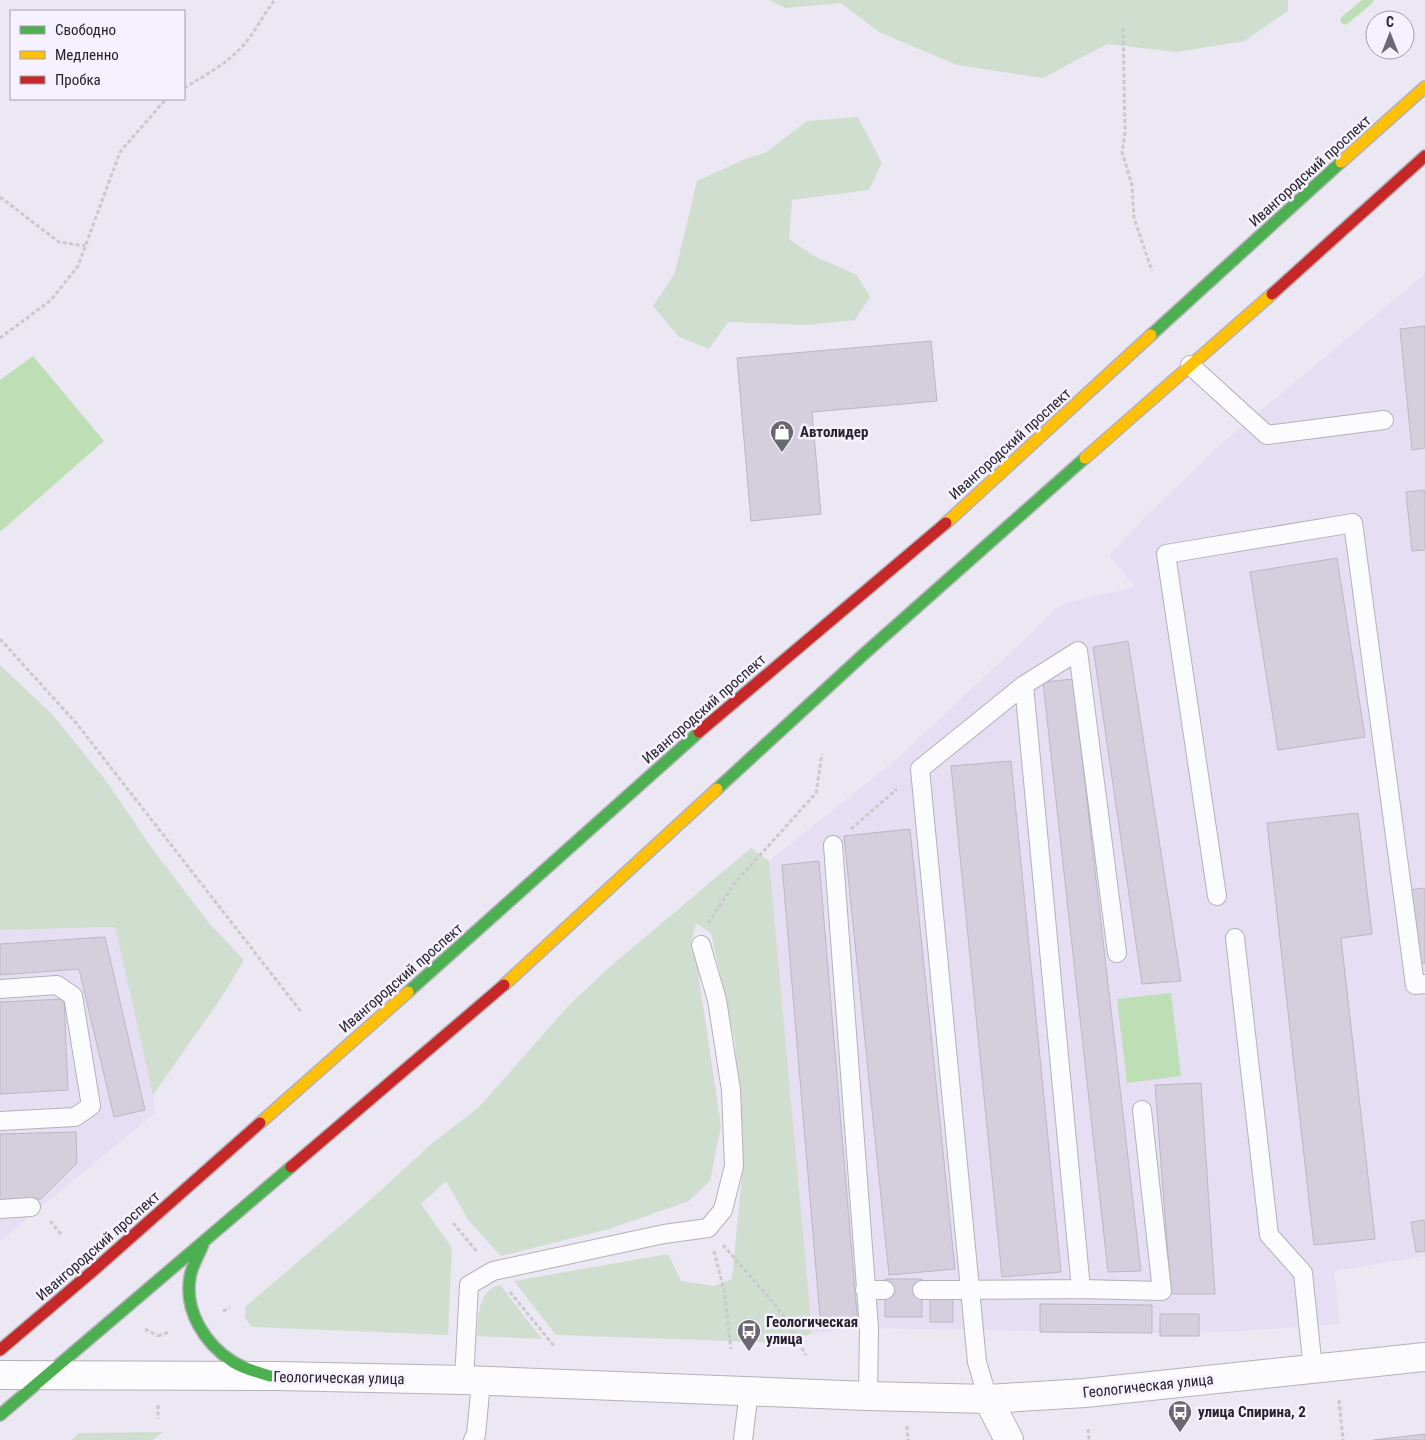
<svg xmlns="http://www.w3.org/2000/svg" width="1425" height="1440" viewBox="0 0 1425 1440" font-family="'Roboto Condensed',sans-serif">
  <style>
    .built { fill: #e6def3 }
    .green { fill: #d0decf }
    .water { fill: #bedfb6 }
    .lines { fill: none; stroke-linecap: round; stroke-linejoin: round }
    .stream { stroke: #bedfb6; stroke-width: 9 }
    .building { fill: #d4cedd; stroke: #bbb8c1 }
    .lane-casing { stroke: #b4b1ba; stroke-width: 20 }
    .street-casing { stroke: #b4b1ba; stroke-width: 30 }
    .fast-casing { stroke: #b4b1ba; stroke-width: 14 }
    .slow-casing { stroke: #b4b1ba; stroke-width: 14 }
    .jam-casing { stroke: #b4b1ba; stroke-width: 14 }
    .path { stroke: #cbc9cd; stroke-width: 3; stroke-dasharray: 4 2.5; stroke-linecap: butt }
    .lane { stroke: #fcfbfd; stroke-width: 18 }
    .street { stroke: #fcfbfd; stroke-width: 28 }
    .fast { stroke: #4caf50; stroke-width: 11 }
    .slow { stroke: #ffc107; stroke-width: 11 }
    .jam { stroke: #c62828; stroke-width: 11 }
    .labels { text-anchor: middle; stroke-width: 5; stroke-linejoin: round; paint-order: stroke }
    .street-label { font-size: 15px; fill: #26232b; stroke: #f6f1fe }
    .poi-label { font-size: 15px; font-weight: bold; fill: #26232b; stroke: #f6f1fe; text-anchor: start }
  </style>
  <rect width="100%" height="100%" fill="#ebe7f3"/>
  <path class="built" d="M 1425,274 L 1425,1256 L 1334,1271 L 1340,1324 L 1240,1331 L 1152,1333 L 869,1328 L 812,1333 L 769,861 L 898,758 L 1062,604 L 1135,587 L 1109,555 L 1146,516 L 1228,438 Z
    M 115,927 L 153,1095 L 155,1113 L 0,1241 L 0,930 Z"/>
  <path class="green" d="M 769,0 L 1288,0 L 1288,11 L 1244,41 L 1177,52 L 1107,44 L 1043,78 L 957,65 L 879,32 L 841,3 L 785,8 Z
    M 858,117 L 882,163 L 869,190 L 792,200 L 789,239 L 814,256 L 857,275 L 870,297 L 855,320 L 804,325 L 728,322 L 709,349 L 679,337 L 653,306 L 675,273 L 697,181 L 745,159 L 765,153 L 807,121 Z
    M 0,665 L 52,714 L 107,782 L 151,847 L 209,923 L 244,960 L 221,998 L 153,1095 L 115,927 L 0,930 Z
    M 751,848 L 769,861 L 812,1333 L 789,1343 L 556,1335 L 514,1281 L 668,1254 L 681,1281 L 714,1286 L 732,1279 L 743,1164 L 735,1042 L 711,933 L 696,923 L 691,943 L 697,965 L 721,1126 L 710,1181 L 689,1201 L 609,1229 L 501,1256 L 469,1221 L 446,1181 L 421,1204 L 452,1248 L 448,1335 L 252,1327 L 245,1318 L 245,1307 L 367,1203 L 430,1145 L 479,1107 L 570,1004 L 612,965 Z
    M 500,1285 L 542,1339 L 477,1336 C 479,1317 477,1290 500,1285 Z
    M 163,1432 L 153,1440 L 71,1440 L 79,1433 Z"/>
  <path class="water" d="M 33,356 L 104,441 L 0,532 L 0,380 Z
    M 1171,993 L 1181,1076 L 1127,1083 L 1117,999 Z"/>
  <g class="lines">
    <path class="stream" d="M 1345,20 L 1369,0"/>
  </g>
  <path class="building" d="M 1425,326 L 1425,448 L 1412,450 L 1400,329 Z
    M 931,341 L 937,401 L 812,412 L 821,514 L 751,521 L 737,358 Z
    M 1425,490 L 1425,550 L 1412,551 L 1406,492 Z
    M 1337,558 L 1365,737 L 1278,750 L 1250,572 Z
    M 1128,641 L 1181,981 L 1142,984 L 1093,647 Z
    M 1073,679 L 1141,1271 L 1108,1272 L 1043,682 Z
    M 1011,761 L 1061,1272 L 1002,1277 L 951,766 Z
    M 1358,813 L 1372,934 L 1341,938 L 1375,1239 L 1314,1245 L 1267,823 Z
    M 910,829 L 955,1269 L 889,1275 L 844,836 Z
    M 819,861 L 858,1327 L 821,1329 L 782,865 Z
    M 1425,888 L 1425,963 L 1420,964 L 1409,890 Z
    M 105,937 L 145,1110 L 114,1117 L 79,969 L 0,975 L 0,944 Z
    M 64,999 L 68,1090 L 0,1094 L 0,1002 Z
    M 1201,1083 L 1215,1294 L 1171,1294 L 1155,1085 Z
    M 76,1132 L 77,1163 L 41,1199 L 0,1201 L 0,1134 Z
    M 1425,1220 L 1425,1251 L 1416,1252 L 1411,1222 Z
    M 885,1279 L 922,1279 L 922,1317 L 885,1317 Z
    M 930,1298 L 953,1298 L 953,1322 L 930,1322 Z
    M 1040,1304 L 1152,1305 L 1152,1333 L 1040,1332 Z
    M 1160,1314 L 1199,1314 L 1199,1336 L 1160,1336 Z
    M 1425,1434 L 1425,1440 L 1373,1440 Z"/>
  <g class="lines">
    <g class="lane-casing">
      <path id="lane" d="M 1190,365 L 1267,435 L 1384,420
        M 833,845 L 869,1328 L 868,1396
        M 1217,896 L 1166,554 L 1353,523 L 1415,985 L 1425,984
        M 1235,938 L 1269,1235 L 1303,1273 L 1313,1369
        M 0,989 L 57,985 L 73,996 L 91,1106 L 75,1117 L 0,1121
        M 0,1209 L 31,1207
        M 1081,1289 L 1162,1291 L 1142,1110
        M 865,1290 L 885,1290
        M 922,1290 L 1081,1289 L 1024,685
        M 464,1380 L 469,1285 L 493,1271 L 664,1234 L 708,1228 L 723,1210 L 734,1166 L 731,1090 L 717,1000 L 701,945
        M 988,1399 L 977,1362 L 920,769 L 1024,685 L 1078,651 L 1117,953
        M 473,1440 L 476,1435 L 481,1382
        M 743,1440 L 749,1391"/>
    </g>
    <g class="street-casing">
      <path id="street" d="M 0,1375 L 277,1376 L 464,1380 L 868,1396 L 988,1399 L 1085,1393 L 1425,1357
        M 988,1399 L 1009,1440"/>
    </g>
    <g class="fast-casing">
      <path id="fast" d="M 1151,335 L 1341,162
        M 717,789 L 864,654 L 1085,458
        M 408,992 L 699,732
        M 203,1244 C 199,1255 192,1265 190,1277 C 184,1311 205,1344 233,1362 C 244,1369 258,1372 270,1376
        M 0,1415 L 291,1167"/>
    </g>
    <g class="slow-casing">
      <path id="slow" d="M 1341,162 L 1425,87
        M 1085,458 L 1272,294
        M 946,523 L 1151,335
        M 504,985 L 717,789
        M 260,1123 L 408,992"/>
    </g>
    <g class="jam-casing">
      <path id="jam" d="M 1272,294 L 1425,156
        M 699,732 L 946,523
        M 291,1167 L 504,985
        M 0,1350 L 94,1270 L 260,1123"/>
    </g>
    <path class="path" d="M 1123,28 L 1125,133 L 1122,152 L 1132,185 L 1134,218 L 1152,271
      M 184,88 C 207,74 229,63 246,42 C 257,29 264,13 275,0
      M 0,197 L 59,242 L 85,246
      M 0,338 L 51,300 L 78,266 L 120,152 L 166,99
      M 0,639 L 77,724 L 302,1013
      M 851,829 L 897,789
      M 708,923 L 734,884 L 816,793 L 822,754
      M 50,1221 L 61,1234
      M 453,1223 L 478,1253
      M 723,1245 L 778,1308 L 806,1355
      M 714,1251 L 724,1290 L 731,1349
      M 510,1292 L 554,1346
      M 223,1311 L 230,1308
      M 145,1329 L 158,1336
      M 158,1336 L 169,1332
      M 1339,1400 L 1343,1440
      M 158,1405 L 158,1419
      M 907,1426 L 908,1440
      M 1088,1429 L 1089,1440"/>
    <use href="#lane" class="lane"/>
    <use href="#street" class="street"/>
    <use href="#fast" class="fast"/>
    <use href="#slow" class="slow"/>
    <use href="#jam" class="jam"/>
  </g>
  <defs>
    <g id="shop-pin" transform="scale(1.25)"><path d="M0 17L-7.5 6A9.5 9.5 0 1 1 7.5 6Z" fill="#6b6871" stroke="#f6f1fe"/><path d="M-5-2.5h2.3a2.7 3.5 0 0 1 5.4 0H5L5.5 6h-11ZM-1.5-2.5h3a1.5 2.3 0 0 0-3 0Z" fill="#fff"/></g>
    <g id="bus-pin" transform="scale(1.25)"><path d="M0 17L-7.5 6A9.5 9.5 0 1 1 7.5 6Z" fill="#6b6871" stroke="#f6f1fe"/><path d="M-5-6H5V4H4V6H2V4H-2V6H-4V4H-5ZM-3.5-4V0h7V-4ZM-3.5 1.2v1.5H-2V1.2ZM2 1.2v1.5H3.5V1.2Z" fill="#fff"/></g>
  </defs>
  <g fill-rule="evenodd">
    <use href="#shop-pin" x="782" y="432"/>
    <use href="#bus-pin" x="749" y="1331"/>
    <use href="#bus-pin" x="1180" y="1412"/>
  </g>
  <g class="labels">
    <g class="street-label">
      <text transform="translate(1310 171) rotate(-42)" y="5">Ивангородский проспект</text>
      <text transform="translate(1010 444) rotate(-42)" y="5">Ивангородский проспект</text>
      <text transform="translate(704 709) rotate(-41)" y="5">Ивангородский проспект</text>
      <text transform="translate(401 978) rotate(-41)" y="5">Ивангородский проспект</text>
      <text transform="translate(98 1246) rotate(-41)" y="5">Ивангородский проспект</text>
      <text transform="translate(339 1378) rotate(1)" y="5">Геологическая улица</text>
      <text transform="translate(1148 1386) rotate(-6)" y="5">Геологическая улица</text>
    </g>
    <g class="poi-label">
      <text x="800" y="437">Автолидер</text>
      <text x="766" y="1327">Геологическая<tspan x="766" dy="17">улица</tspan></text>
      <text x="1198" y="1417">улица Спирина, 2</text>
    </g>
  </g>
  <rect x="10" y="10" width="175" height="90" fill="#f6f1fe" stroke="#a39faa"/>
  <rect x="20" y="26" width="25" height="8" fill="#4caf50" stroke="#a39faa"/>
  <text x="55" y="35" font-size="15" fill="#26232b">Свободно</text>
  <rect x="20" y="51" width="25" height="8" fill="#ffc107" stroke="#a39faa"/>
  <text x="55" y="60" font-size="15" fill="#26232b">Медленно</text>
  <rect x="20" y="76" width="25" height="8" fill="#c62828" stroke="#a39faa"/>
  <text x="55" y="85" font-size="15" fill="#26232b">Пробка</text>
  <g transform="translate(1390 35)"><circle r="24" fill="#f6f1fe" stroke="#a39faa"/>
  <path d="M0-4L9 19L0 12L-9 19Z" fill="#6b6871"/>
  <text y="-8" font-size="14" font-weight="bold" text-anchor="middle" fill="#26232b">С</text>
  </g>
</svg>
